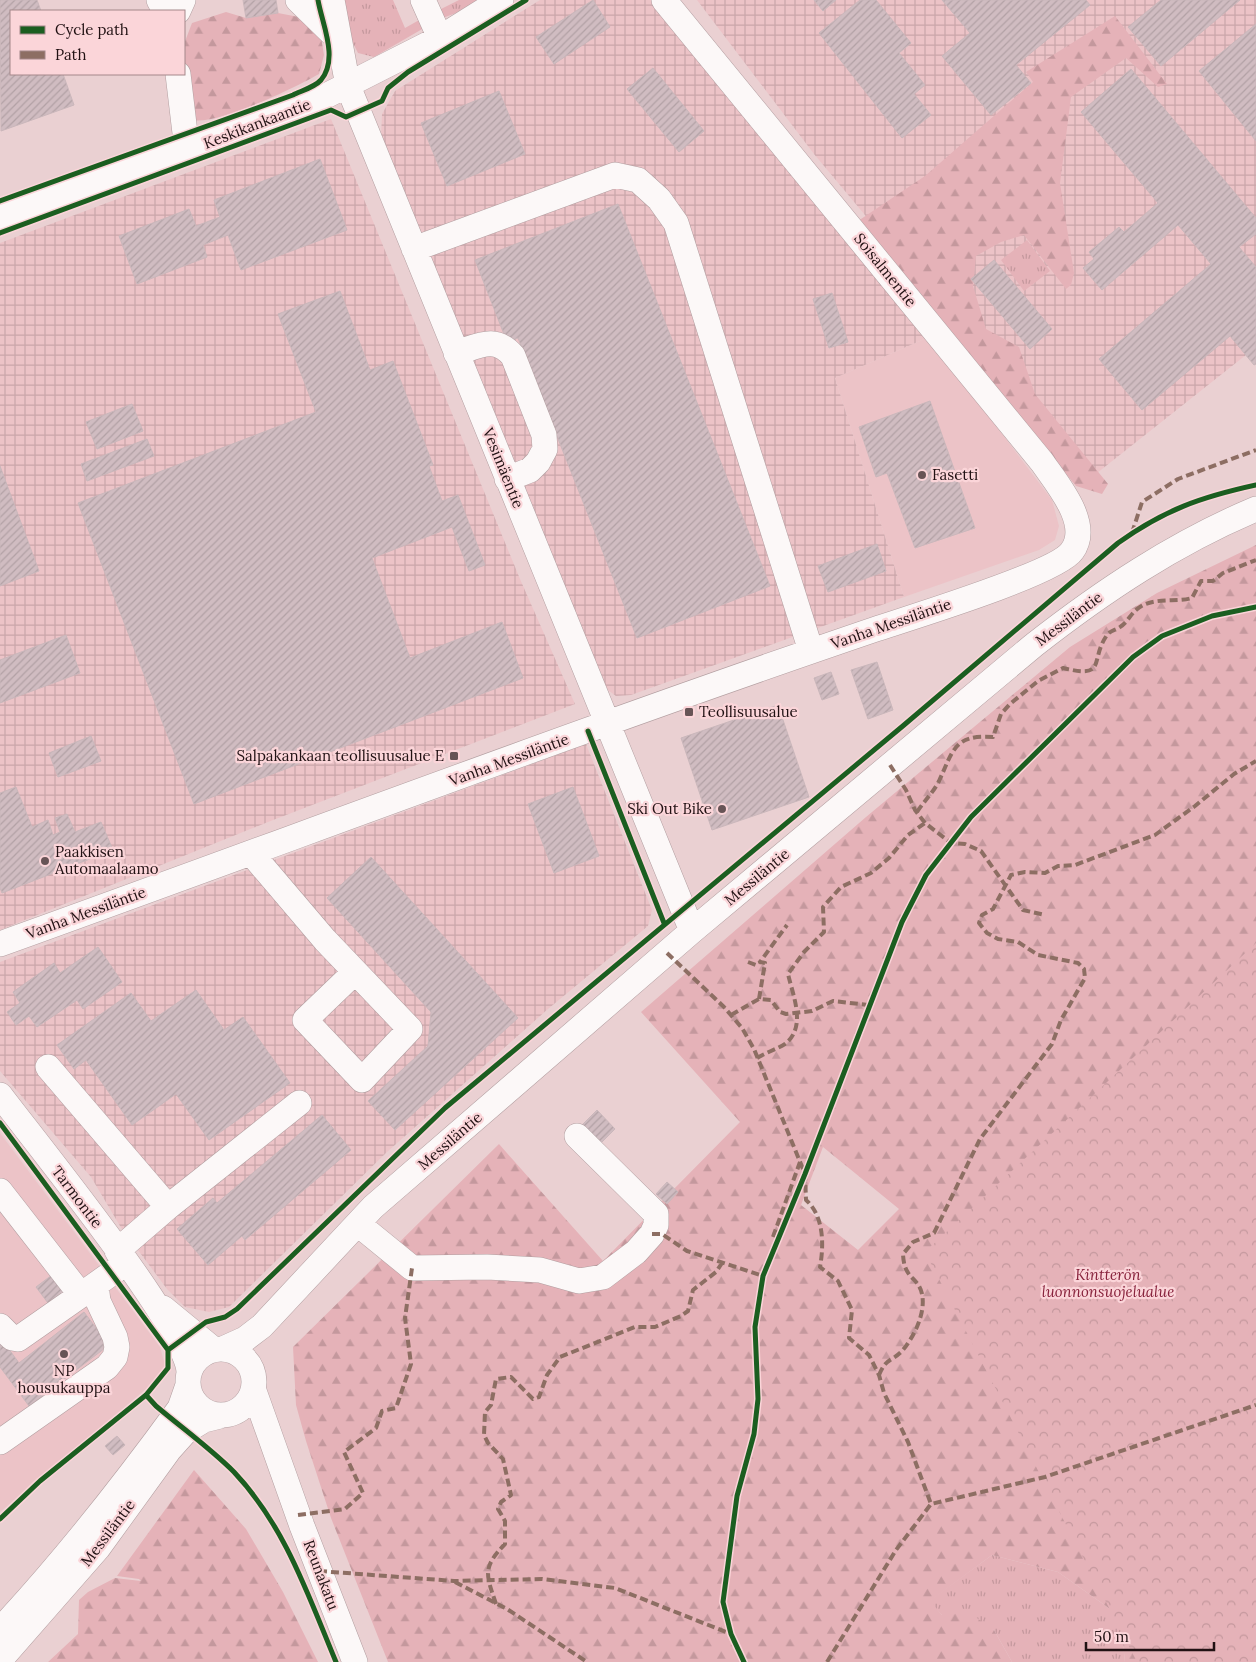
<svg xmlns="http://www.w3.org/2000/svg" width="1256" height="1662" viewBox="0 0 1256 1662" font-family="Lora,serif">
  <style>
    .built { fill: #ecc3c7 }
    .industrial { fill: url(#industrial-grid) }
    .grass { fill: url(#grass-tufts) }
    .forest { fill: url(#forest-firs); fill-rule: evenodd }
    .park { fill: url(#park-crowns) }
    .building { fill: url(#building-hatch); stroke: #cab7bb }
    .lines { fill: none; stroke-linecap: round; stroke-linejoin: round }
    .minor-casing { stroke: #b29ea0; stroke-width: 26 }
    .minor { stroke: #fcf8f8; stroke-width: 25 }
    .quiet { stroke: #8d6e63; stroke-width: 4; stroke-dasharray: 8 4; stroke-linecap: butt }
    .cycleway-casing { stroke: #fbd5d9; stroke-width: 8 }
    .cycleway { stroke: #1b5e20; stroke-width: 5 }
    .poi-dot { fill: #675456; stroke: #fbd5d9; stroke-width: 2 }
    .labels { text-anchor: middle; stroke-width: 4.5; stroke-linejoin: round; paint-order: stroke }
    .street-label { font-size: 15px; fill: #211113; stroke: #fbd5d9 }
    .poi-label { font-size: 15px; fill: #211113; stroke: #fbd5d9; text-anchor: start }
    .park-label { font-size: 15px; font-style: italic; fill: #87213b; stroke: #fbd5d9 }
  </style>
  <defs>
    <pattern id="industrial-grid" width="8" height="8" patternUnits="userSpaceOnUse" patternTransform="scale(1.25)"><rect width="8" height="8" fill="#ecc3c7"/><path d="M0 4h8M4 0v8" fill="none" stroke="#caa6aa"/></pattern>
    <pattern id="grass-tufts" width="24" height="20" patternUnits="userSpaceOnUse" patternTransform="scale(1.25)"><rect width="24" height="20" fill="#e5b2b8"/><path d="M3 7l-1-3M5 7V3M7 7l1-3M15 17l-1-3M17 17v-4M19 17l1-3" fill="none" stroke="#c4989d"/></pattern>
    <pattern id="forest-firs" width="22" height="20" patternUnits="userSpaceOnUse" patternTransform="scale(1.25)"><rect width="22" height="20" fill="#e5b2b8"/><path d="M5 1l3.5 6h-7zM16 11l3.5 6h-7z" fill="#c4989d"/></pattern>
    <pattern id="park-crowns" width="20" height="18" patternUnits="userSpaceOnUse" patternTransform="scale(1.25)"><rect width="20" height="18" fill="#e5b2b8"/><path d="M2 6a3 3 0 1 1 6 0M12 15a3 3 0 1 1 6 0" fill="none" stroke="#c4989d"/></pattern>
    <pattern id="building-hatch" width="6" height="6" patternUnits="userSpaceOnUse" patternTransform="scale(1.25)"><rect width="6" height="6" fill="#d0bcc1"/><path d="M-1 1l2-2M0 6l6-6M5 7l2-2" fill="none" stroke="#b2a1a5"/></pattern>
  </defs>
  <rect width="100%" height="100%" fill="#ead0d2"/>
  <path class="built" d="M 929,337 L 1052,500 L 1059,526 L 1055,540 L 1039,550 L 904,597 L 835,378 Z
    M 0,1133 L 160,1347 L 165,1365 L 153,1383 L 0,1512 Z"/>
  <path class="industrial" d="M 540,0 L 653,0 L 929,337 L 835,378 L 904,597 L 631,695 L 616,696 L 605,688 L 381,137 L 382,114 L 395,91 Z
    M 697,0 L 1256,0 L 1256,347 L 1087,481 L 814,154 Z
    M 331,119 L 520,579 L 575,704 L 268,822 L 0,930 L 0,243 Z
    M 586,744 L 652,910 L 648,926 L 548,1009 L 387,1152 L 229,1307 L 209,1312 L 185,1307 L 167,1289 L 120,1226 L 91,1177 L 0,1071 L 0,962 Z"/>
  <path class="grass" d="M 343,0 L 393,0 L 405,28 L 421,19 L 424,28 L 374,57 L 358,53 L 350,37 Z
    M 459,0 L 478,0 L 456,13 L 440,19 L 437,11 Z
    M 1027,240 L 1050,271 L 1024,291 L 1001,260 Z
    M 992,1555 L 1058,1572 L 1120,1616 L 1125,1662 L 1012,1662 L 994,1630 L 942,1615 L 929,1601 Z"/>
  <path class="forest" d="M 226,12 L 246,18 L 278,13 L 304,18 L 320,31 L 324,55 L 319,74 C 296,87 217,126 192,120 L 184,74 L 184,44 L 192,23 Z
    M 1115,16 L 1167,84 L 1158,87 L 1126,58 L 1071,97 L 1060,183 L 1074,273 L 1071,285 L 1066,289 L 1024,235 L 1001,242 L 976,256 L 973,286 L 986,329 L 1019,347 L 1035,394 L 1108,484 L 1102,494 L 1076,486 L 858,221 L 925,176 L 1033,82 L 1026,72 Z
    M 1256,545 L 1256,1662 L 1125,1662 L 1120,1616 L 1058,1572 L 992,1555 L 930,1601 L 942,1615 L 964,1609 L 994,1630 L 1012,1662 L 388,1662 L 331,1518 L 306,1441 L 296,1405 L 293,1347 L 499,1144 L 603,1261 L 740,1122 L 641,1012 L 866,817 L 1070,647 L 1157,593 ZM 823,1147 L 899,1209 L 858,1250 L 801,1205 Z
    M 194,1470 L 246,1529 L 283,1592 L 318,1662 L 48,1662 L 78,1634 L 79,1600 L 88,1592 L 115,1578 L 141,1581 L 139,1579 L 117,1576 Z"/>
  <path class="park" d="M 1256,943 L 1256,1662 L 1137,1662 L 925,1252 Z"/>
  <path class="building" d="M 0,0 L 37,0 L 41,11 L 11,11 L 11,74 L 63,74 L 74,105 L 1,131 Z
    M 243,0 L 276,0 L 278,13 L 246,18 Z
    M 593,0 L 610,27 L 554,64 L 536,37 Z
    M 814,0 L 836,0 L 823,11 Z
    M 860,0 L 876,0 L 911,43 L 899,53 L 925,85 L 914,94 L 931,115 L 902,138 L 819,33 Z
    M 942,0 L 1086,0 L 1090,5 L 1016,65 L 1031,83 L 991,115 L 942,56 L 970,33 Z
    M 1161,0 L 1240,0 L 1161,66 L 1128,27 Z
    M 1256,24 L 1256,141 L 1199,71 Z
    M 653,68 L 704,131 L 679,152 L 627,89 Z
    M 1131,69 L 1256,218 L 1256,234 L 1239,247 L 1256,267 L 1256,364 L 1254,365 L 1230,336 L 1142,410 L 1099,359 L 1211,264 L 1178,225 L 1102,290 L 1083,268 L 1094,259 L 1089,252 L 1119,227 L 1124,232 L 1158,203 L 1081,112 Z
    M 499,91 L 525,154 L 447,186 L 421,123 Z
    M 320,159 L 347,230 L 241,270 L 228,235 L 203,245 L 207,257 L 137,284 L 119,236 L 189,209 L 196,226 L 220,217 L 214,200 Z
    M 618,204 L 770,586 L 637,638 L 518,338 L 507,342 L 475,260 Z
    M 994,260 L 1052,329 L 1030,349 L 971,279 Z
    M 340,291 L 370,370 L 393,361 L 433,465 L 429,466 L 442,501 L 458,495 L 485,565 L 469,571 L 452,527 L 372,558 L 410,658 L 502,622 L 523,678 L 194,804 L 78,503 L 316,412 L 278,314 Z
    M 832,293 L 848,342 L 829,348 L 813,299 Z
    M 930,401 L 975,528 L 915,548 L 887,473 L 876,477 L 859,427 Z
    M 132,404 L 143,431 L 97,449 L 86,422 Z
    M 147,439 L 154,456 L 87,481 L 81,464 Z
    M 0,466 L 39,571 L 0,586 Z
    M 877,544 L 886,571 L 828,592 L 818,566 Z
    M 66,635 L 80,673 L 0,703 L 0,660 Z
    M 877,662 L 893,710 L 868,719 L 851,670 Z
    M 831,672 L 839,694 L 822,700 L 814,678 Z
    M 778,705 L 809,797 L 712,830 L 681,738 Z
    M 91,736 L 101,761 L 58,777 L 49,753 Z
    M 16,787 L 32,827 L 48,820 L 53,835 L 60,832 L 55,818 L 67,814 L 75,832 L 101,822 L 113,850 L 2,893 L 0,888 L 0,793 Z
    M 573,787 L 599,856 L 554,873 L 528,804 Z
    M 371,857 L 518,1018 L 395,1130 L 368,1101 L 428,1046 L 431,1012 L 327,898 Z
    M 98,947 L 122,982 L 83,1009 L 77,1000 L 37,1027 L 29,1016 L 16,1025 L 7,1012 L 20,1003 L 13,992 L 54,963 L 60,973 Z
    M 196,990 L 224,1030 L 243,1017 L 290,1083 L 209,1140 L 176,1094 L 132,1125 L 86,1060 L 74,1069 L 57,1045 L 131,993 L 151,1021 Z
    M 597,1110 L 615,1129 L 597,1147 L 579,1128 Z
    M 322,1115 L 351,1150 L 245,1240 L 242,1236 L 208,1265 L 177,1229 L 213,1198 L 217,1203 Z
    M 667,1182 L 678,1192 L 667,1204 L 656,1194 Z
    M 52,1275 L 67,1294 L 51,1307 L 36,1287 Z
    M 84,1312 L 109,1345 L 29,1406 L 0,1367 L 0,1344 L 3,1341 L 19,1363 Z
    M 117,1436 L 125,1445 L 113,1455 L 105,1446 Z"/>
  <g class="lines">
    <g class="minor-casing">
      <path id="minor" d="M 159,0 L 165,11
        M 298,0 L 338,39
        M 332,0 L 348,86 L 692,931
        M 423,0 L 440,38
        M 178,11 L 183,0
        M 178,74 L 187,150
        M 0,217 L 304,107 L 440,38 L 501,0
        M 414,249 L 615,175 L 638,180 L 659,199 L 676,223 L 811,651
        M 456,353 C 479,346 495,335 513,356 L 544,435 L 545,449 L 538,462 L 530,470 L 507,479
        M 251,853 L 325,940 L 410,1029 L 362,1080 L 305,1020 L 355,972
        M 0,944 C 292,839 582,729 876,629 C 909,618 1057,573 1072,551 C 1092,524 1057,484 1042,462 L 664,0
        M 48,1067 L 168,1207
        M 0,1095 C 33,1139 190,1332 189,1373
        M 0,1191 L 81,1295 L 126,1263
        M 358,1224 L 412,1268 L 487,1267 L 540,1270 L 579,1281 L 603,1277 L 636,1252 L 652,1234 L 656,1225 L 656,1214 L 577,1136
        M 117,1251 L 168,1207 L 299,1103
        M 163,1308 L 213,1349
        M 0,1326 L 12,1338 L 18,1339 L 81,1295
        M 225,1348 L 245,1339 L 262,1326 L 373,1207 L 692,931 L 1034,645 C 1103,591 1175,543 1256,509
        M188 1382a33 33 0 1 1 66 0a33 33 0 1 1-66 0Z
        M 254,1391 L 302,1526 L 355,1662
        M 0,1442 L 107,1367 L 115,1357 L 117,1347 L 115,1337 L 98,1301 L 96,1285
        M 0,1630 C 65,1560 124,1485 180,1408 L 188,1385
        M 0,1660 L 98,1548 L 169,1450 L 186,1431 L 204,1420 L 220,1416"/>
    </g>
    <use href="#minor" class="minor"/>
    <path class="quiet" d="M 1132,533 L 1142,502 L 1178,479 L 1256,450
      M 890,765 L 906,790 L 915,810 L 925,823 L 951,843 L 965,844 L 981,851 L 1023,910 L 1045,915
      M 917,812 C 924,801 933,793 939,781 C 953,751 954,734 993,737 L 1001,714 L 1010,704 L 1038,681 L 1063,668 C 1108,679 1089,661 1107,635 C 1111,630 1116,630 1120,627 C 1127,623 1130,615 1136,610 C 1151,596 1175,603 1192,598 L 1201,581 L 1213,581 L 1223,573 L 1256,560
      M 667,953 L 724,1007 L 742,1028 L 754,1049 L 805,1174 L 806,1200 C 824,1216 824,1245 820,1267 L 838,1281 L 852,1310 L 849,1338 L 869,1355 L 879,1375 L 884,1393 L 908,1442 L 931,1504
      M 748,962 L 756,965 L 760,962
      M 759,999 L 765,963 L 760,962 L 787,925
      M 731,1015 L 759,999 L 771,1000 L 780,1012 L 786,1014 L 812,1011 L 833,1001 L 868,1005
      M 757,1058 C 765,1053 777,1049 785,1044 C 807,1027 793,996 788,974 L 804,952 L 824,932 L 823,907 L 841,887 L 871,873 L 889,858 L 908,835 L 925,823
      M 652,1234 L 662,1234 L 687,1251 L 763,1276
      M 773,1237 L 800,1162
      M 879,1375 C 886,1358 891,1362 902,1351 C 914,1337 926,1313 922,1294 C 918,1276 904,1280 903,1254 L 913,1242 L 934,1233 L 980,1139 L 1052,1044 L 1061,1020 L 1085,978 L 1084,969 L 1078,963 L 1038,955 L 1018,942 L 998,939 L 987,933 L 979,923 L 982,915 L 993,909 L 1011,875 L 1025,872 L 1045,873 L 1058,866 L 1075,865 L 1155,835 L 1195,806 L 1234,774 L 1256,761
      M 298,1515 L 345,1509 L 363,1493 L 344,1452 L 376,1428 L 382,1411 L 396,1408 L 411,1364 L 405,1318 L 412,1268
      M 319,1571 L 454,1581 L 542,1579 L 615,1588 L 731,1634
      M 455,1582 L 507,1609 L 587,1662
      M 496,1604 C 486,1574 482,1568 505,1544 L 505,1521 L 498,1509 L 501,1502 L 511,1495 L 503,1459 L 488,1443 L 484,1435 L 485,1412 L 491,1405 L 496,1379 L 511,1377 L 533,1399 L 539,1397 L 547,1375 L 560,1357 L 635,1327 L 655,1327 L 681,1316 L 688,1311 L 693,1290 L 716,1272 L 722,1263
      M 827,1662 L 896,1550 L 931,1504 L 1045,1477 L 1256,1405"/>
    <g class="cycleway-casing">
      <path id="cycleway" d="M 0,201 L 293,95 C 301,91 315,87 321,80 C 339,58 322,24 318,0
        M 0,233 L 331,110 L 346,117 L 382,101 L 388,88 L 408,72 L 526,0
        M 588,731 L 664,923
        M 0,1123 C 56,1199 112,1274 168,1350 L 168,1368 L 146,1395 L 40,1481 L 0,1519
        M 168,1350 L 206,1322 L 225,1317 L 237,1309 L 445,1108 L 904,725 L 1118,543 C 1164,510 1201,497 1256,485
        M 146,1395 L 156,1406 C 182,1428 210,1448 234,1472 C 285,1526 308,1595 336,1662
        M 744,1662 L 731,1634 L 723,1602 L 737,1496 L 754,1434 L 758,1399 L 755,1327 L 763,1276 L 805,1174 L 902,922 L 926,875 L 971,817 L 1133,657 L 1162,636 L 1212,616 L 1256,607"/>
    </g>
    <use href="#cycleway" class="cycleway"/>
  </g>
  <g class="poi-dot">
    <circle cx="922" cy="475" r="5"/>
    <rect x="684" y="707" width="10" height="10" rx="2.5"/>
    <rect x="449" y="751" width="10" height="10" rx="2.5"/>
    <circle cx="722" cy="809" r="5"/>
    <circle cx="45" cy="861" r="5"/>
    <circle cx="64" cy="1354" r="5"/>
  </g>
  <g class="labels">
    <g class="street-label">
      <text transform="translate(257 124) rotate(-21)" y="5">Keskikankaantie</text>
      <text transform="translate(885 270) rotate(51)" y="5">Soisalmentie</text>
      <text transform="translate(503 468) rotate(68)" y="5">Vesimäentie</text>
      <text transform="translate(1069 619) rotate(-37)" y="5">Messiläntie</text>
      <text transform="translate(891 624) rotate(-19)" y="5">Vanha Messiläntie</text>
      <text transform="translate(509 760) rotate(-20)" y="5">Vanha Messiläntie</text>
      <text transform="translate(757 877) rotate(-40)" y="5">Messiläntie</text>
      <text transform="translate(86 913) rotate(-20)" y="5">Vanha Messiläntie</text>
      <text transform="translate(450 1141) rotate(-41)" y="5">Messiläntie</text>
      <text transform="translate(77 1197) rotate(53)" y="5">Tarmontie</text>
      <text transform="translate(108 1533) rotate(-53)" y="5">Messiläntie</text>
      <text transform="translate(321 1575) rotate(69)" y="5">Reunakatu</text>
    </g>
    <g class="poi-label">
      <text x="932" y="480">Fasetti</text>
      <text x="699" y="717">Teollisuusalue</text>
      <text x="444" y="761" text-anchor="end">Salpakankaan teollisuusalue E</text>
      <text x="712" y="814" text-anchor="end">Ski Out Bike</text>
      <text x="55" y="857">Paakkisen<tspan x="55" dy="17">Automaalaamo</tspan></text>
      <text x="64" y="1376" text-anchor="middle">NP<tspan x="64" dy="17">housukauppa</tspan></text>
    </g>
    <g class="park-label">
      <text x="1108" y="1280">Kintterön<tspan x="1108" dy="17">luonnonsuojelualue</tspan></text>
    </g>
  </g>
  <rect x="10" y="10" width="175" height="65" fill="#fbd5d9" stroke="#a4878a"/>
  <rect x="20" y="26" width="25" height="8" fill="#1b5e20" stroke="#a4878a"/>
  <text x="55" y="35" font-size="15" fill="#211113">Cycle path</text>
  <rect x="20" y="51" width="25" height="8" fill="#8d6e63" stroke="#a4878a"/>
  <text x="55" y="60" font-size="15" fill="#211113">Path</text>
  <path d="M1086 1642v8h128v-8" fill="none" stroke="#211113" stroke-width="2.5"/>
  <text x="1094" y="1642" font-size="15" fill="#211113" stroke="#fbd5d9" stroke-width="4" paint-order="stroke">50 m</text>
</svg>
